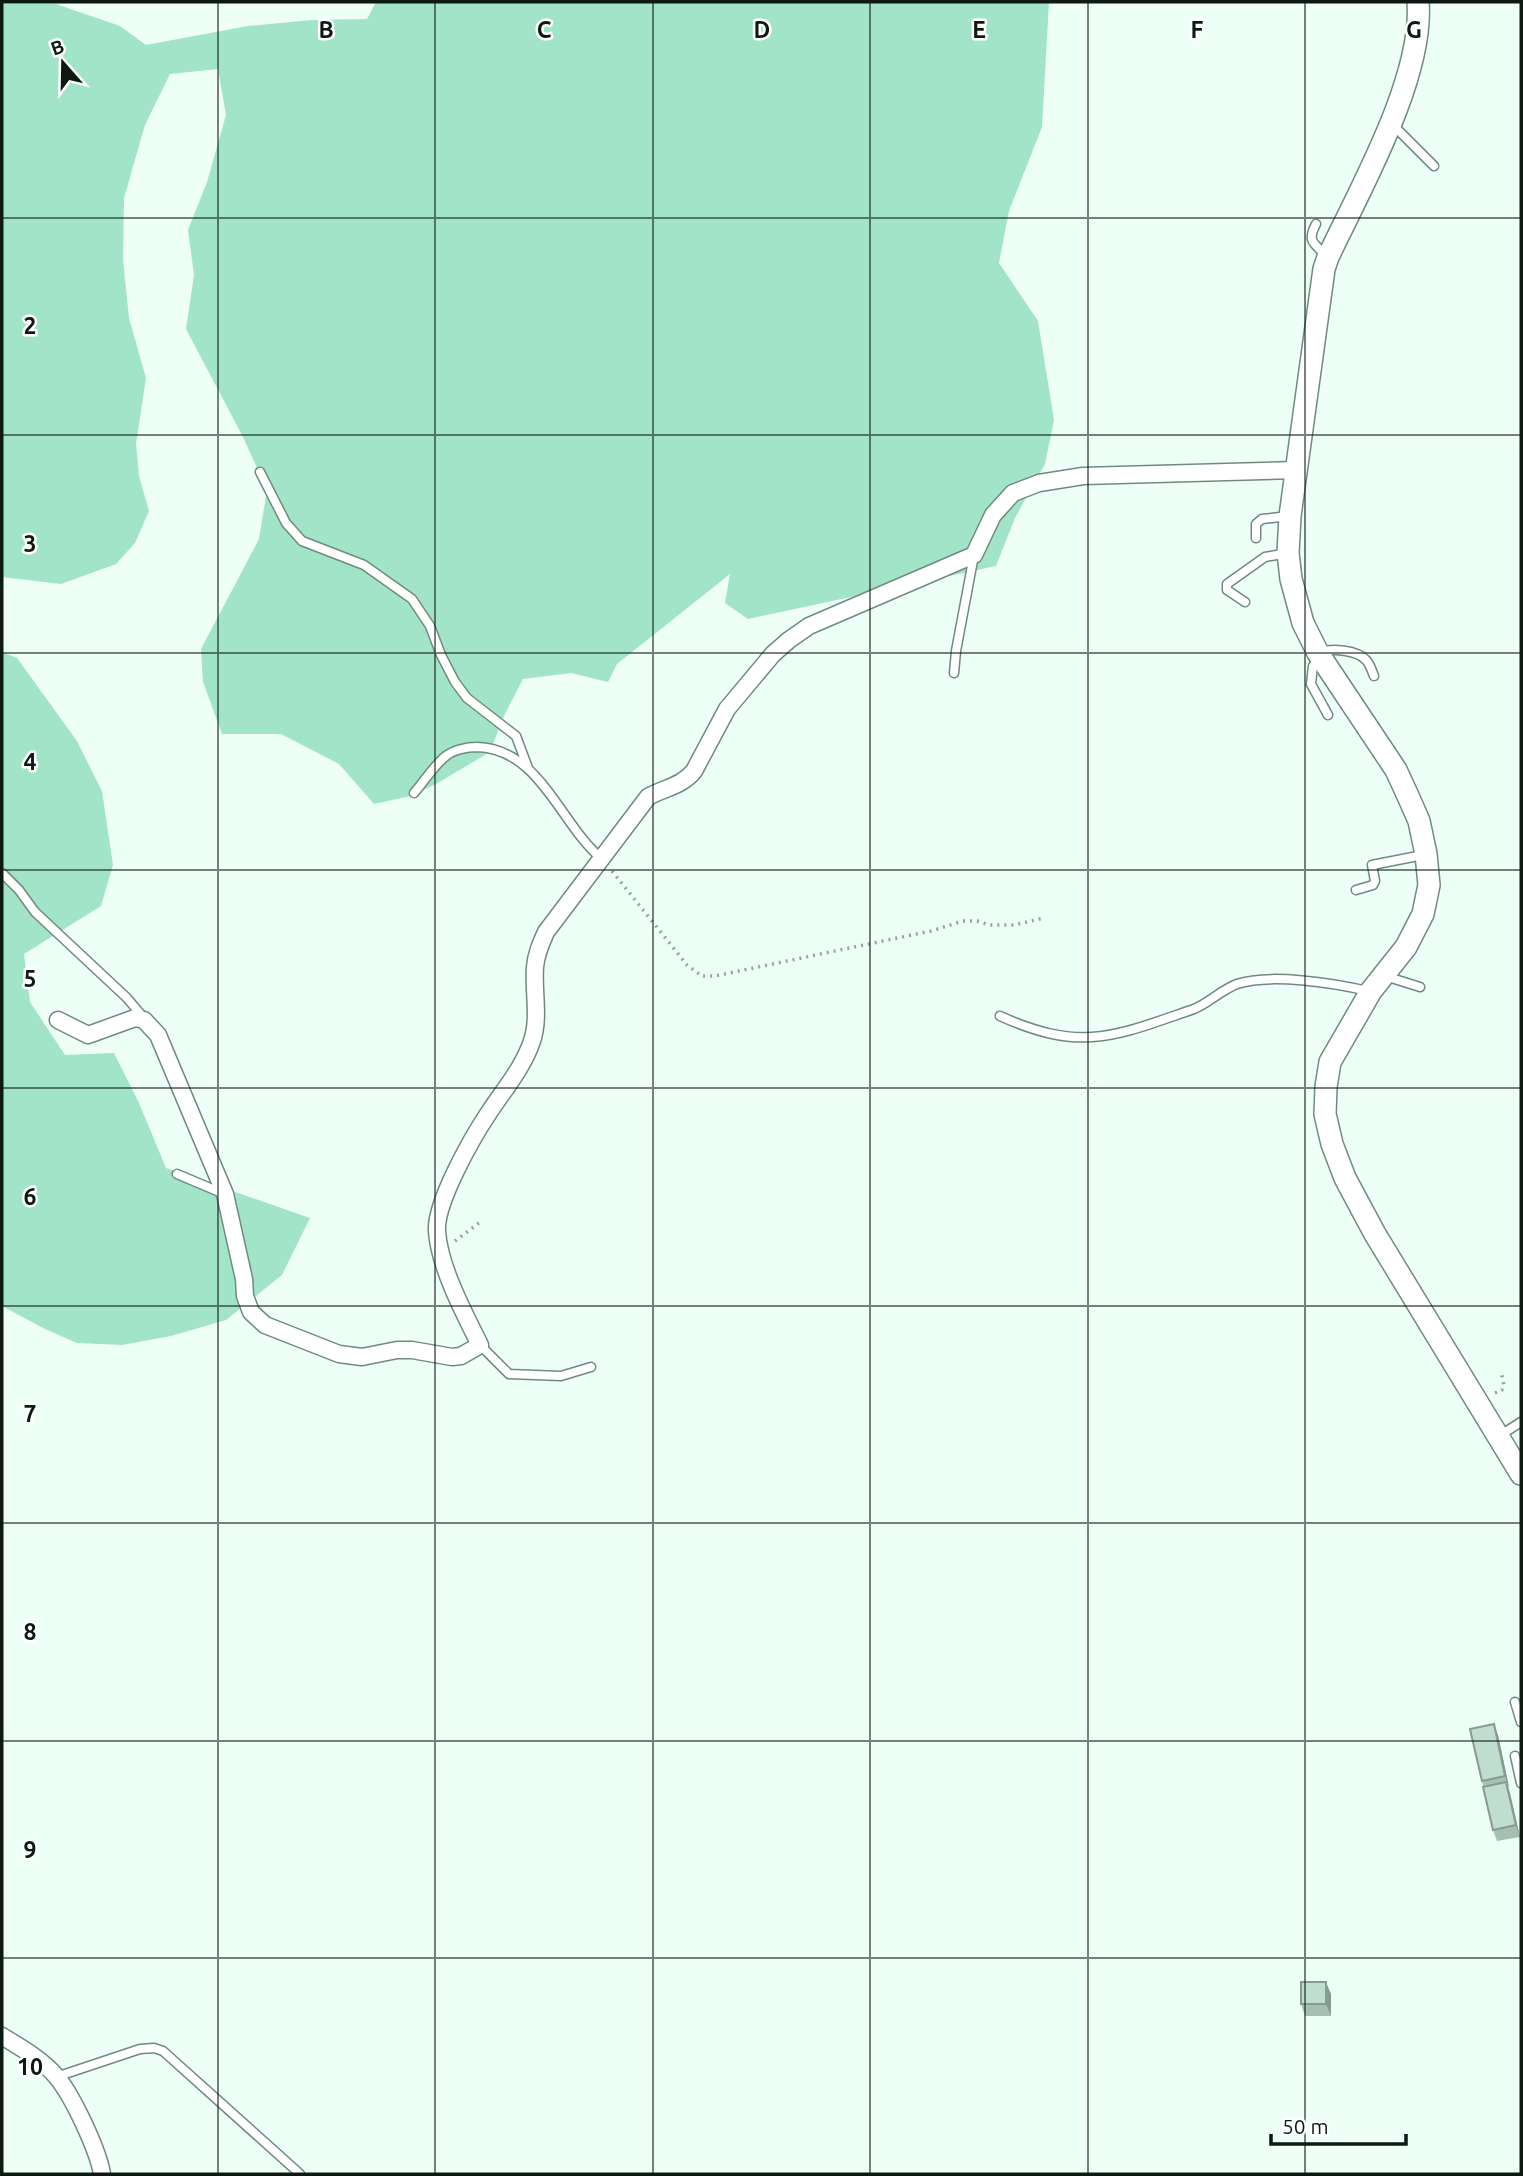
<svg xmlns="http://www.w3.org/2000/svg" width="1523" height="2176" viewBox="0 0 1523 2176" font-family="Ubuntu,sans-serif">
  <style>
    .green { fill: #a2e4c8 }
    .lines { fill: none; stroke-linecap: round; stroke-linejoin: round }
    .lane-casing { stroke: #6f8b7f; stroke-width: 11 }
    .street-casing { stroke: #6f8b7f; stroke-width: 19 }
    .secondary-casing { stroke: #6f8b7f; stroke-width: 24 }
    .path { stroke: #94a39c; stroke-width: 3.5; stroke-dasharray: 2 5; stroke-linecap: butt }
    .lane { stroke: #fff; stroke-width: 8 }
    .street { stroke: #fff; stroke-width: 16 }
    .secondary { stroke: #fff; stroke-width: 21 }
    .wall { fill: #a4bfb3 }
    .shaded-wall { fill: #869b92 }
    .building { fill: #bfded0; stroke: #869b92; stroke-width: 2 }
    .grid { fill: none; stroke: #0e1914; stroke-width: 2; stroke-opacity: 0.55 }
    .grid-label { font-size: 23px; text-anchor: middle; font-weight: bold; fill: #0e1914; stroke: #fff; stroke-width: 5; stroke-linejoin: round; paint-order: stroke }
  </style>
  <rect width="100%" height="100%" fill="#edfff6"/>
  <path class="green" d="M 376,2 L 1049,2 L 1042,127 L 1009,211 L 999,263 L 1038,321 L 1054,420 L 1045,464 L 1015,518 L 996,566 L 748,619 L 725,603 L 730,574 L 617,664 L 608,682 L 571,673 L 523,679 L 504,716 L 490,752 L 436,784 L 411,796 L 374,804 L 339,764 L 281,734 L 222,734 L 203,682 L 201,649 L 259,539 L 267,490 L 243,437 L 186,329 L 194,275 L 188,230 L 207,182 L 226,115 L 218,69 L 170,74 L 145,125 L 124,198 L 123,260 L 129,318 L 146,378 L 136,444 L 139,476 L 149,511 L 135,543 L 116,564 L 61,584 L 2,577 L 2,4 L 56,4 L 120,26 L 146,45 L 248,26 L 311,20 L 367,19 Z
    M 2,652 L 17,658 L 77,741 L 102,791 L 113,865 L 101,906 L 24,954 L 30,1002 L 65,1055 L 114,1053 L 139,1103 L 166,1168 L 310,1218 L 282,1275 L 226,1320 L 171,1336 L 122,1345 L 77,1343 L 45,1329 L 2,1306 Z"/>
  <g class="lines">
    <g class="lane-casing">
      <path id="lane" d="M 1393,125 L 1434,166
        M 1316,224 C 1307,241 1313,243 1326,255
        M 260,472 L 286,523 L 302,541 L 364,565 L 412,599 L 430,626 L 441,655 L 455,682 L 467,698 L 516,736 L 528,768
        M 1256,538 L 1256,524 L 1262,519 L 1290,516
        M 1245,602 L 1227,590 L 1227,584 L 1265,557 L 1288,553
        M 1321,652 C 1332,648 1357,650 1366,660 C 1370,664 1372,671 1374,676
        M 1320,661 L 1313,666 L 1311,684 L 1328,715
        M 954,673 L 956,651 L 974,555
        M 414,793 C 424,782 434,765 446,756 C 453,750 467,747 477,747 C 541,749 560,825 603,860
        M 2,873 L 19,890 L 35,912 L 127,998 L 143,1017
        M 1356,890 L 1373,885 L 1375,881 L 1372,865 L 1423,855
        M 1385,976 L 1420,987
        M 1000,1016 C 1082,1053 1115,1036 1194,1009 C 1209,1003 1221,990 1237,984 C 1270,973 1333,983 1368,991
        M 177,1174 L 222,1193
        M 480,1345 L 509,1374 L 561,1376 L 591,1367
        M 1499,1436 L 1521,1422
        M 1515,1702 L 1521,1722
        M 1515,1756 L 1521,1783
        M 56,2077 L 140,2049 L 154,2048 L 163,2051 L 300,2174"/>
    </g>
    <g class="street-casing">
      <path id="street" d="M 58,1020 L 88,1035 L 135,1018 L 144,1020 L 158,1035 L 225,1194 L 244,1279 L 245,1296 L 251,1312 L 265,1325 L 339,1354 L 362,1357 L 397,1350 L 412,1350 L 452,1357 L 461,1356 L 480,1345 C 464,1313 439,1266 437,1231 C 435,1203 472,1138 488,1114 C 503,1091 523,1068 532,1041 C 540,1017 533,992 535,967 C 536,954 541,943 546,932 L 648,797 C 664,788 682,786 694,771 L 727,709 L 773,654 L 789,640 L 809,626 L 974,555 L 993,515 L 1013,493 L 1039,483 L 1083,476 L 1297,470
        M 2,2036 C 21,2048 40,2058 55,2075 C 72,2094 98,2150 102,2174"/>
    </g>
    <g class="secondary-casing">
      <path id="secondary" d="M 1418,2 C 1424,77 1360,189 1328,257 L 1324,269 L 1290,516 L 1288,553 L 1291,579 L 1303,623 L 1318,653 L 1396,770 L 1408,796 L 1419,821 L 1426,854 L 1429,885 L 1423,914 L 1406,947 L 1371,991 L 1330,1062 L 1326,1087 L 1325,1114 L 1332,1144 L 1345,1178 L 1375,1234 L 1521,1474"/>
    </g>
    <path class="path" d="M 612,871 L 687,965 L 702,976 L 715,976 L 931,931 L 963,921 L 977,921 L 989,925 L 1014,925 L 1044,918
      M 455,1241 L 480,1222
      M 1495,1393 L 1502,1390 L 1504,1386 L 1501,1371"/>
    <use href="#lane" class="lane"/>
    <use href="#street" class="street"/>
    <use href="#secondary" class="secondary"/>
  </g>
  <path class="wall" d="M 1498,1735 L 1509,1787 L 1508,1787 L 1520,1837 L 1497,1841 L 1493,1830 L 1482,1781 Z
    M 1331,1994 L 1331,2016 L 1305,2016 L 1301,2004 Z"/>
  <path class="shaded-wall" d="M 1494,1724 L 1498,1735 L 1509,1787 L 1505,1776 Z
    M 1506,1782 L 1510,1793 L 1520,1837 L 1516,1825 Z
    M 1326,1982 L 1331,1994 L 1331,2016 L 1326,2004 Z"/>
  <path class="building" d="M 1494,1724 L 1505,1776 L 1482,1781 L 1470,1729 Z
    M 1506,1782 L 1516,1825 L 1493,1830 L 1483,1787 Z
    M 1301,1982 L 1326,1982 L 1326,2004 L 1301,2004 Z"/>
  <path class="grid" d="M 218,2 L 218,2174M 435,2 L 435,2174M 653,2 L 653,2174M 870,2 L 870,2174M 1088,2 L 1088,2174M 1305,2 L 1305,2174M 2,218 L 1521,218M 2,435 L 1521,435M 2,653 L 1521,653M 2,870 L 1521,870M 2,1088 L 1521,1088M 2,1306 L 1521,1306M 2,1523 L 1521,1523M 2,1741 L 1521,1741M 2,1958 L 1521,1958"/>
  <g class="grid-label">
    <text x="326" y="38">B</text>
    <text x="544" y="38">C</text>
    <text x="762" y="38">D</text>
    <text x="979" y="38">E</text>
    <text x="1197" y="38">F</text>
    <text x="1414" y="38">G</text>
    <text x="30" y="334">2</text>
    <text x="30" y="552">3</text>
    <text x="30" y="770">4</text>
    <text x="30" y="987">5</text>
    <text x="30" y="1205">6</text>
    <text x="30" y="1422">7</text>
    <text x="30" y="1640">8</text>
    <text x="30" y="1858">9</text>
    <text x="30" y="2075">10</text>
  </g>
  <rect width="1523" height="2176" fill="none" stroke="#0e1914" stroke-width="7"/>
  <g transform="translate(63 63) rotate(340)" stroke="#ffffff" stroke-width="5" paint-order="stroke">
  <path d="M0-5L12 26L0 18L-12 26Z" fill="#0e1914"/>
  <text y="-10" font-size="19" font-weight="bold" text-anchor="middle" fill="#0e1914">B</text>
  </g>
  <path d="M1271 2134v10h135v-10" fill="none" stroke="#0e1914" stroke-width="3.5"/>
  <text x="1282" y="2134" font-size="21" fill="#0e1914" stroke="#ffffff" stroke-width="5" paint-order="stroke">50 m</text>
</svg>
